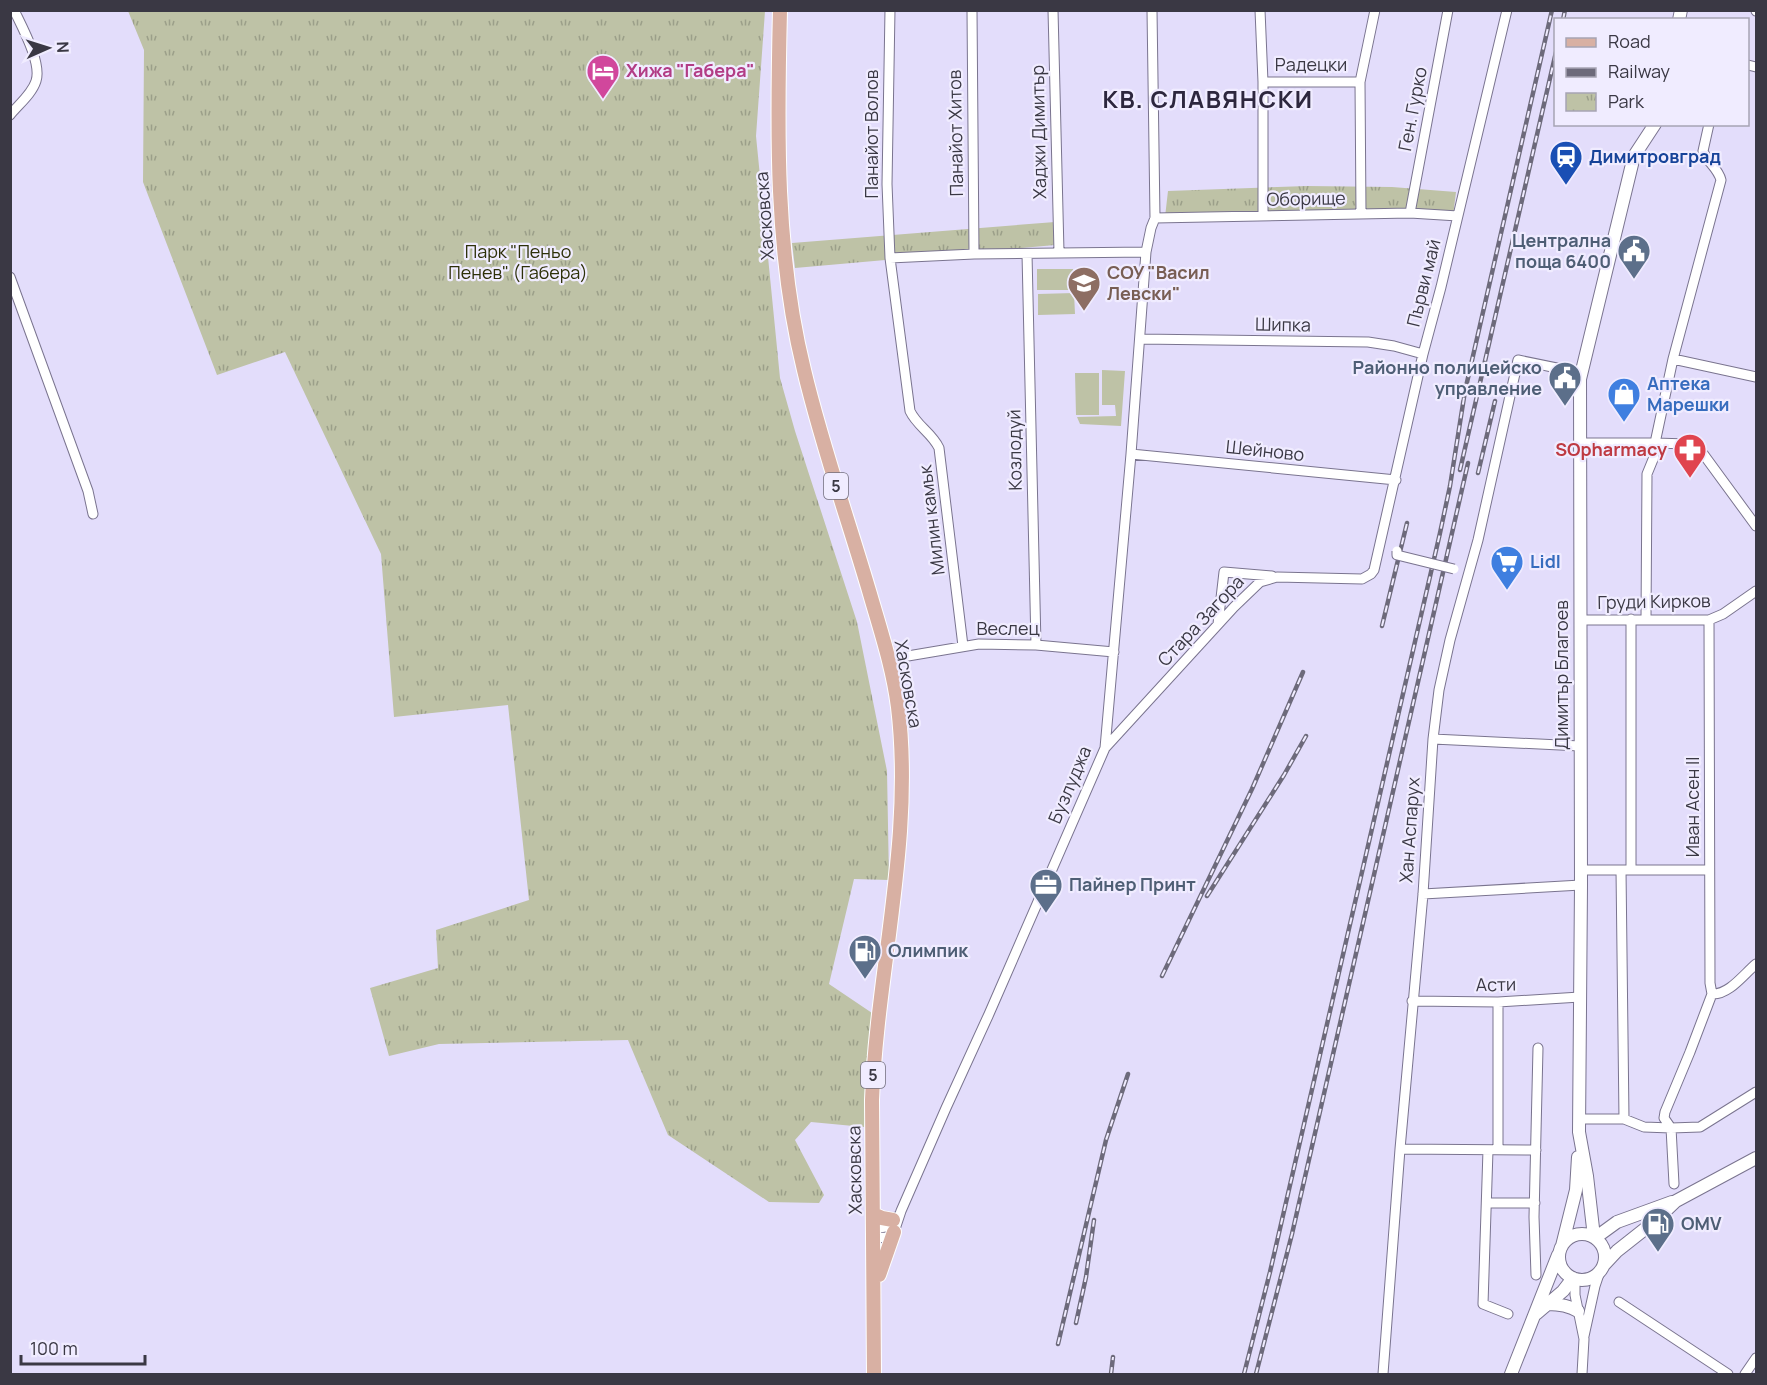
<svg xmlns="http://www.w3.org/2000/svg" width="1767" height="1385" viewBox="0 0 1767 1385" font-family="Manrope,sans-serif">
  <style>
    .grass { fill: #bec2a6 }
    .park { fill: url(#park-tufts) }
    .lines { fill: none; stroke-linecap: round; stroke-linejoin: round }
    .street-casing { stroke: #7a748f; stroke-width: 11 }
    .secondary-casing { stroke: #7a748f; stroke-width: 14 }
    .primary-casing { stroke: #fff; stroke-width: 16 }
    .street { stroke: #fff; stroke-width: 9 }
    .secondary { stroke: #fff; stroke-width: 12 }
    .primary { stroke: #d8b0a3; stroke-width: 14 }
    .rail-casing { stroke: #6d6a7b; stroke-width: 4.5 }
    .rail { stroke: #f0ecff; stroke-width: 2; stroke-dasharray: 7; stroke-linecap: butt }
    .street-bridge-casing { stroke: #7a748f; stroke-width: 11; stroke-linecap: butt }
    .street-bridge { stroke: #fff; stroke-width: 9 }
    .labels { text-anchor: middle; stroke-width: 4.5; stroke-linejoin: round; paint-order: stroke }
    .shield { fill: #f0ecff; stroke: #716e7c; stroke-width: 1.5 }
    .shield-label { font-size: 16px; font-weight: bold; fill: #3a3844 }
    .street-label { font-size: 18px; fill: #3a3844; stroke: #f0ecff }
    .hotel-label { font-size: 18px; font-weight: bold; fill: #b23c85; stroke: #f0ecff; text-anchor: start }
    .transit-label { font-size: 18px; font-weight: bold; fill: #164399; stroke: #f0ecff; text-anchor: start }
    .service-label { font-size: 18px; font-weight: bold; fill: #4e5e75; stroke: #f0ecff; text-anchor: start }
    .park-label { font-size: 18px; fill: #2d3008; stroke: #f0ecff }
    .education-label { font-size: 18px; font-weight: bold; fill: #785e54; stroke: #f0ecff; text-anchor: start }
    .shop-label { font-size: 18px; font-weight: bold; fill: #366cbe; stroke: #f0ecff; text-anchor: start }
    .health-label { font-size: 18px; font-weight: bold; fill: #be3a42; stroke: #f0ecff; text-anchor: end }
    .district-label { font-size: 24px; font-weight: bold; letter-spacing: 1.5px; fill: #2d273e; stroke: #f0ecff }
  </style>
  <defs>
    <pattern id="park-tufts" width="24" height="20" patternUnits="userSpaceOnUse" patternTransform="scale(1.5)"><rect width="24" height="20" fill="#bec2a6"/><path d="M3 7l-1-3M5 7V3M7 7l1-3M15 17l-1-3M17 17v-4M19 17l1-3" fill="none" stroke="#9b9f89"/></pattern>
  </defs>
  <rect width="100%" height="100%" fill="#e3ddfb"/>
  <path class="grass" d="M 1037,269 L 1073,269 L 1074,290 L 1037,290 Z
    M 1074,293 L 1075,314 L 1038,315 L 1038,294 Z
    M 1102,370 L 1125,371 L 1121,426 L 1080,424 L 1077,417 L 1116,416 L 1115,405 L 1102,405 Z
    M 1075,373 L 1099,373 L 1099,415 L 1076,415 Z"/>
  <path class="park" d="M 128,11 L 765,11 L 756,136 L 780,378 L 795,431 L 857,622 L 887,771 L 889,880 L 854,879 L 829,984 L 875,1015 L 875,1034 L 864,1127 L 811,1122 L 795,1140 L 824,1195 L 819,1203 L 769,1202 L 668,1135 L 628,1040 L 439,1044 L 389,1056 L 370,988 L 438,968 L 436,930 L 529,900 L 508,705 L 394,717 L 381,554 L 285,352 L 217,375 L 143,182 L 144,50 Z
    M 1307,186 L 1392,187 L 1456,192 L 1453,216 L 1165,217 L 1168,191 Z
    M 1055,222 L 1055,245 L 795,268 L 792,243 Z"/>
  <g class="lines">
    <g class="street-casing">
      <path id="street" d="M 890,10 L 887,184 L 890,258 L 910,411 C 917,426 932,433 939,448 L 963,646
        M 972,10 L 974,254
        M 1053,10 L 1059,252
        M 1260,10 L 1263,82 L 1263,216
        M 1756,10 L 1756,11
        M 1748,65 L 1756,67
        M 1263,82 L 1360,82
        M 10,115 C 18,105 32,94 36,81 C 42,63 22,27 14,10
        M 1410,213 L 1448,10
        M 1361,214 L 1360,82 L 1375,10
        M 1155,218 L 1410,213 L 1458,216
        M 1027,254 L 1036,645
        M 890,258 L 974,254 L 1146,252
        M 10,277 L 88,491 L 93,514
        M 1140,339 L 1368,342 L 1394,346 L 1423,354
        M 1673,359 L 1756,377
        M 1579,443 L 1655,443 L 1688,444 L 1697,448 L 1704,455 L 1756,526
        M 1131,454 L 1396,480
        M 1646,619 L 1647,474 L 1654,457 L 1655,443 L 1673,359 L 1721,180 C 1718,168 1707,162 1703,151 L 1709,124
        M 1580,620 L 1709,620 L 1723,614 L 1756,591
        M 1709,620 L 1710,983 L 1712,994
        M 1218,624 L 1224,572 L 1272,576
        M 902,657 L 979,644 L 1036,645 L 1114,652
        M 1433,739 L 1580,746
        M 1105,748 L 1234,607 L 1260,582 L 1277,577 L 1362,579 L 1371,574 L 1374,570 L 1423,354 L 1441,287 L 1507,10
        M 1631,869 L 1631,619
        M 1581,870 L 1709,870
        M 1621,870 L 1624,1119
        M 1423,894 L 1581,885
        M 1756,964 C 1744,974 1729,995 1712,994 L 1690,1052 L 1665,1112 L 1664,1118 L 1671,1128 L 1700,1127 L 1756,1092
        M 1412,1001 L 1498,1002 L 1580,997
        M 1579,1119 L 1624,1119 L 1644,1127 L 1671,1128 L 1674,1184
        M 1400,1149 L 1536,1150
        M 1488,1150 L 1483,1304 L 1508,1314
        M 1498,1150 L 1498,1002
        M 1487,1203 L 1535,1203
        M 874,1229 L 885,1227 L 896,1217
        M 874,1238 L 888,1237 L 894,1232 L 901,1211 L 946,1108 L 989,1014 L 1105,748 L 1131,454 L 1146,252 L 1151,228 L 1155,218 L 1152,10
        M 1536,1275 L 1534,1217 L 1538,1048
        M 1575,1279 L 1575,1295 L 1584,1339 L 1582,1374
        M 1619,1302 L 1728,1374
        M 1584,1336 L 1595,1286 L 1600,1271
        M 1383,1374 L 1400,1149 L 1423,894 L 1433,739 L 1439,690 L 1450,640 L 1478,540 L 1518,360 L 1581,373
        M 1745,1374 L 1756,1358"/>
    </g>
    <g class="secondary-casing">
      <path id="secondary" d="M 1679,20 L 1681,10
        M1559 1257a23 23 0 1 1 46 0a23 23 0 1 1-46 0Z
        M 1594,1237 L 1587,1176 L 1579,1132 L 1581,885 L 1580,379 L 1634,156 L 1655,124
        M 1595,1238 L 1617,1222 L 1672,1202
        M 1562,1246 L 1576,1190 L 1578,1157
        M 1603,1266 L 1617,1251 L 1655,1221 L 1676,1201 L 1756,1158
        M 1548,1304 C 1559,1304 1568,1305 1578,1311
        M 1536,1314 L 1563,1291 L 1573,1278
        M 1511,1374 L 1558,1255"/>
    </g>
    <g class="primary-casing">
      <path id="primary" d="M 780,10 C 777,130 775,253 804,370 C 822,446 848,519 870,594 C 881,632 893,668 898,707 C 914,839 877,969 872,1100 L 874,1374
        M 873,1214 L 882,1218 L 893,1220
        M 879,1275 L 894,1232"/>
    </g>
    <use href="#street" class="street"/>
    <use href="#secondary" class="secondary"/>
    <use href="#primary" class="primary"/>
    <g class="rail-casing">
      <path id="rail" d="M 1563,20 L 1565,10
        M 1460,470 L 1556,52
        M 1478,473 L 1495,401
        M 1382,626 L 1407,523
        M 1207,896 L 1284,775 L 1306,736
        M 1162,976 L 1252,789 L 1303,672
        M 1076,1323 L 1086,1277 L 1094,1220
        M 1058,1344 L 1106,1140 L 1128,1074
        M 1111,1374 L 1113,1357
        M 1244,1374 L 1270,1272 L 1440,533 L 1450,486 L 1465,391 L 1552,10
        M 1256,1374 L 1292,1234 L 1468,463"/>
    </g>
    <use href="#rail" class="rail"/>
    <g class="street-bridge-casing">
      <path id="street-bridge" d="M 1397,551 L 1397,555 L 1454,569"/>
    </g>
    <use href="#street-bridge" class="street-bridge"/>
  </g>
  <defs>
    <g id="hotel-pin" transform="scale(1.725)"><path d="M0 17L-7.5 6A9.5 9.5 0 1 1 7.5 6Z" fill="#d1479c" stroke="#f0ecff"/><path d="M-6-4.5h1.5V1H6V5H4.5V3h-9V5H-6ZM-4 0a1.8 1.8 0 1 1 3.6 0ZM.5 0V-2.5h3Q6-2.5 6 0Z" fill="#fff"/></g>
    <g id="station-pin" transform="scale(1.725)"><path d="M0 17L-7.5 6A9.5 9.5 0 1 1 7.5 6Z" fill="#1a4fb4" stroke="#f0ecff"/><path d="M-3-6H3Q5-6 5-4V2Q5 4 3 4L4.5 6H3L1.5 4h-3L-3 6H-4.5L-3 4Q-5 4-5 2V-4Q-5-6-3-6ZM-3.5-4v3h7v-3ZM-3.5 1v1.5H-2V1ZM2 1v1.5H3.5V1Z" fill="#fff"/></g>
    <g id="civic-pin" transform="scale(1.725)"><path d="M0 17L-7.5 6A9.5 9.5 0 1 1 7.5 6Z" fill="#5c6f8a" stroke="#f0ecff"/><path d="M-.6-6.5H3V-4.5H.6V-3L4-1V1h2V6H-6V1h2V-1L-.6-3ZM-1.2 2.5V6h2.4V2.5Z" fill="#fff"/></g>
    <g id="school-pin" transform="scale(1.725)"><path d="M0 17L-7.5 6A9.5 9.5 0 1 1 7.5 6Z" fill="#8d6e63" stroke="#f0ecff"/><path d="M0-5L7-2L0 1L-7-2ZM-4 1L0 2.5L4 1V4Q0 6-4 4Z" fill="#fff"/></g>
    <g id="shop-pin" transform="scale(1.725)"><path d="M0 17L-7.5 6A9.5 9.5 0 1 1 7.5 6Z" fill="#3f7fe0" stroke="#f0ecff"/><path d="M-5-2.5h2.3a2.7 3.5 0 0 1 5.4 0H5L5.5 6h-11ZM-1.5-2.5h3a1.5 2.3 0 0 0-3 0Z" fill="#fff"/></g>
    <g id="pharmacy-pin" transform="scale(1.725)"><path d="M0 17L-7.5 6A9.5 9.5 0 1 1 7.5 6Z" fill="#e0444e" stroke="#f0ecff"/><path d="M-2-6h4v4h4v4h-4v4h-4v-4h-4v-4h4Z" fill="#fff"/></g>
    <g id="supermarket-pin" transform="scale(1.725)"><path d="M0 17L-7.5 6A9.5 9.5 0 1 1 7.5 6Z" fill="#3f7fe0" stroke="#f0ecff"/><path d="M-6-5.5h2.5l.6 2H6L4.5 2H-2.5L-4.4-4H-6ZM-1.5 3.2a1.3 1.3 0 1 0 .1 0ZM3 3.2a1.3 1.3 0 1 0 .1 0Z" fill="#fff"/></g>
    <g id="office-pin" transform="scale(1.725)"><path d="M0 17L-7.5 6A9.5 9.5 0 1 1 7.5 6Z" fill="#5c6f8a" stroke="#f0ecff"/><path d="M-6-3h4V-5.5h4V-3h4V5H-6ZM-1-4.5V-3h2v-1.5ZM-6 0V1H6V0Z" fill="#fff"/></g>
    <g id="fuel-pin" transform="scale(1.725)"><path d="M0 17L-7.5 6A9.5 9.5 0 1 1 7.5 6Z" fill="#5c6f8a" stroke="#f0ecff"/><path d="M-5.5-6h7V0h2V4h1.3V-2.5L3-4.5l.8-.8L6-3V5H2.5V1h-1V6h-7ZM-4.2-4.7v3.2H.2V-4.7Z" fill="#fff"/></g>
  </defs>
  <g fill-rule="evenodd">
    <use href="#hotel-pin" x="603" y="71"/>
    <use href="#station-pin" x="1566" y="157"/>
    <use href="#civic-pin" x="1634" y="251"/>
    <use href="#school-pin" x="1084" y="283"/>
    <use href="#civic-pin" x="1565" y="378"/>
    <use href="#shop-pin" x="1624" y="394"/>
    <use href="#pharmacy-pin" x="1690" y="450"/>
    <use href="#supermarket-pin" x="1507" y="562"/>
    <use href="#office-pin" x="1046" y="885"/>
    <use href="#fuel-pin" x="865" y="951"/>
    <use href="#fuel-pin" x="1658" y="1224"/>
  </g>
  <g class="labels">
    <g class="shield">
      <rect x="824" y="473" width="24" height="26" rx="4.5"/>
      <rect x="861" y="1062" width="24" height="26" rx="4.5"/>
    </g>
    <g class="shield-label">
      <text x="836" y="492">5</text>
      <text x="873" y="1081">5</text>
    </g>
    <g class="street-label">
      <text x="1311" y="71">Радецки</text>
      <text transform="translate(1413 109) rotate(-79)" y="6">Ген. Гурко</text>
      <text transform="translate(1039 132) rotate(-91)" y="6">Хаджи Димитър</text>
      <text transform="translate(956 133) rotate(-91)" y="6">Панайот Хитов</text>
      <text transform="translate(872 134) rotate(-90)" y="6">Панайот Волов</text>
      <text transform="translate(1306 199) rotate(-1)" y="6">Оборище</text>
      <text transform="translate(765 216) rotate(-94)" y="6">Хасковска</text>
      <text transform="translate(1424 283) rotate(-76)" y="6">Първи май</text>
      <text transform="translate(1283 325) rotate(1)" y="6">Шипка</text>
      <text transform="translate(1015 450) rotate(-91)" y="6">Козлодуй</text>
      <text transform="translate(1265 451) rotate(6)" y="6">Шейново</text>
      <text transform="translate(932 520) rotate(-97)" y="6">Милин камък</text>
      <text transform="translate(1654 602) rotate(-1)" y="6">Груди Кирков</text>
      <text transform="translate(1201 621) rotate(-47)" y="6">Стара Загора</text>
      <text x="1008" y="635">Веслец</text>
      <text transform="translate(1562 675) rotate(-90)" y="6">Димитър Благоев</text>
      <text transform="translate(908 684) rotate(80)" y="6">Хасковска</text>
      <text transform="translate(1070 785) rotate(-67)" y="6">Бузлуджа</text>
      <text transform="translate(1693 807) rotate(-90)" y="6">Иван Асен II</text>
      <text transform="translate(1410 830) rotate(-86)" y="6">Хан Аспарух</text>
      <text transform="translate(1496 985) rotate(-1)" y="6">Асти</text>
      <text transform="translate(855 1170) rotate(-91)" y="6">Хасковска</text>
    </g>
    <g class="hotel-label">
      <text x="626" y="77">Хижа "Габера"</text>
    </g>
    <g class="transit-label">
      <text x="1589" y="163">Димитровград</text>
    </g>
    <g class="service-label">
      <text x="1611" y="247" text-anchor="end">Централна<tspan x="1611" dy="21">поща 6400</tspan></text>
      <text x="1542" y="374" text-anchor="end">Районно полицейско<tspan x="1542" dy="21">управление</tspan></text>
      <text x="1069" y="891">Пайнер Принт</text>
      <text x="888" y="957">Олимпик</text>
      <text x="1681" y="1230">OMV</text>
    </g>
    <g class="park-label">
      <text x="518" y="258">Парк "Пеньо<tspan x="518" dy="21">Пенев" (Габера)</tspan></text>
    </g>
    <g class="education-label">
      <text x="1107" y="279">СОУ "Васил<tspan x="1107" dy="21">Левски"</tspan></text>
    </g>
    <g class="shop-label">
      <text x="1647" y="390">Аптека<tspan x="1647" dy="21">Марешки</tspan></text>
      <text x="1530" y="568">Lidl</text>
    </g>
    <g class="health-label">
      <text x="1667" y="456">SOpharmacy</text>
    </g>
    <g class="district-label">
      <text x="1208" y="108">КВ. СЛАВЯНСКИ</text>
    </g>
  </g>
  <rect width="1767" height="1385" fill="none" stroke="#3a3844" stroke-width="24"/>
  <rect x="1554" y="18" width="195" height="108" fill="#f0ecff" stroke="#a7a4b4" stroke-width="1.5"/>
  <rect x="1566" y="38" width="30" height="9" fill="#d8b0a3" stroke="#a7a4b4" stroke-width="1.5"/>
  <text x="1608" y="48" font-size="18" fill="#3a3844">Road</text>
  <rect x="1566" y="68" width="30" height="9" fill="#6d6a7b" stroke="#a7a4b4" stroke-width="1.5"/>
  <text x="1608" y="78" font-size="18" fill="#3a3844">Railway</text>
  <rect x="1566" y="93" width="30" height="18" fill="url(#park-tufts)" stroke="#a7a4b4" stroke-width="1.5"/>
  <text x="1608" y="108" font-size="18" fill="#3a3844">Park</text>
  <g transform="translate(48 48) rotate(87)" stroke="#f0ecff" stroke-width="4.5" paint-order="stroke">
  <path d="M0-4.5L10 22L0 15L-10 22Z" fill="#3a3844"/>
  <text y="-9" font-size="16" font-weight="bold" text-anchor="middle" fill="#3a3844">N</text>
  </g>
  <path d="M21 1355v9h124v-9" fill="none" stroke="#3a3844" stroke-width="3"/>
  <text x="30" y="1355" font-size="18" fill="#3a3844" stroke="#f0ecff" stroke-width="4.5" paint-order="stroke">100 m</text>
</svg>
